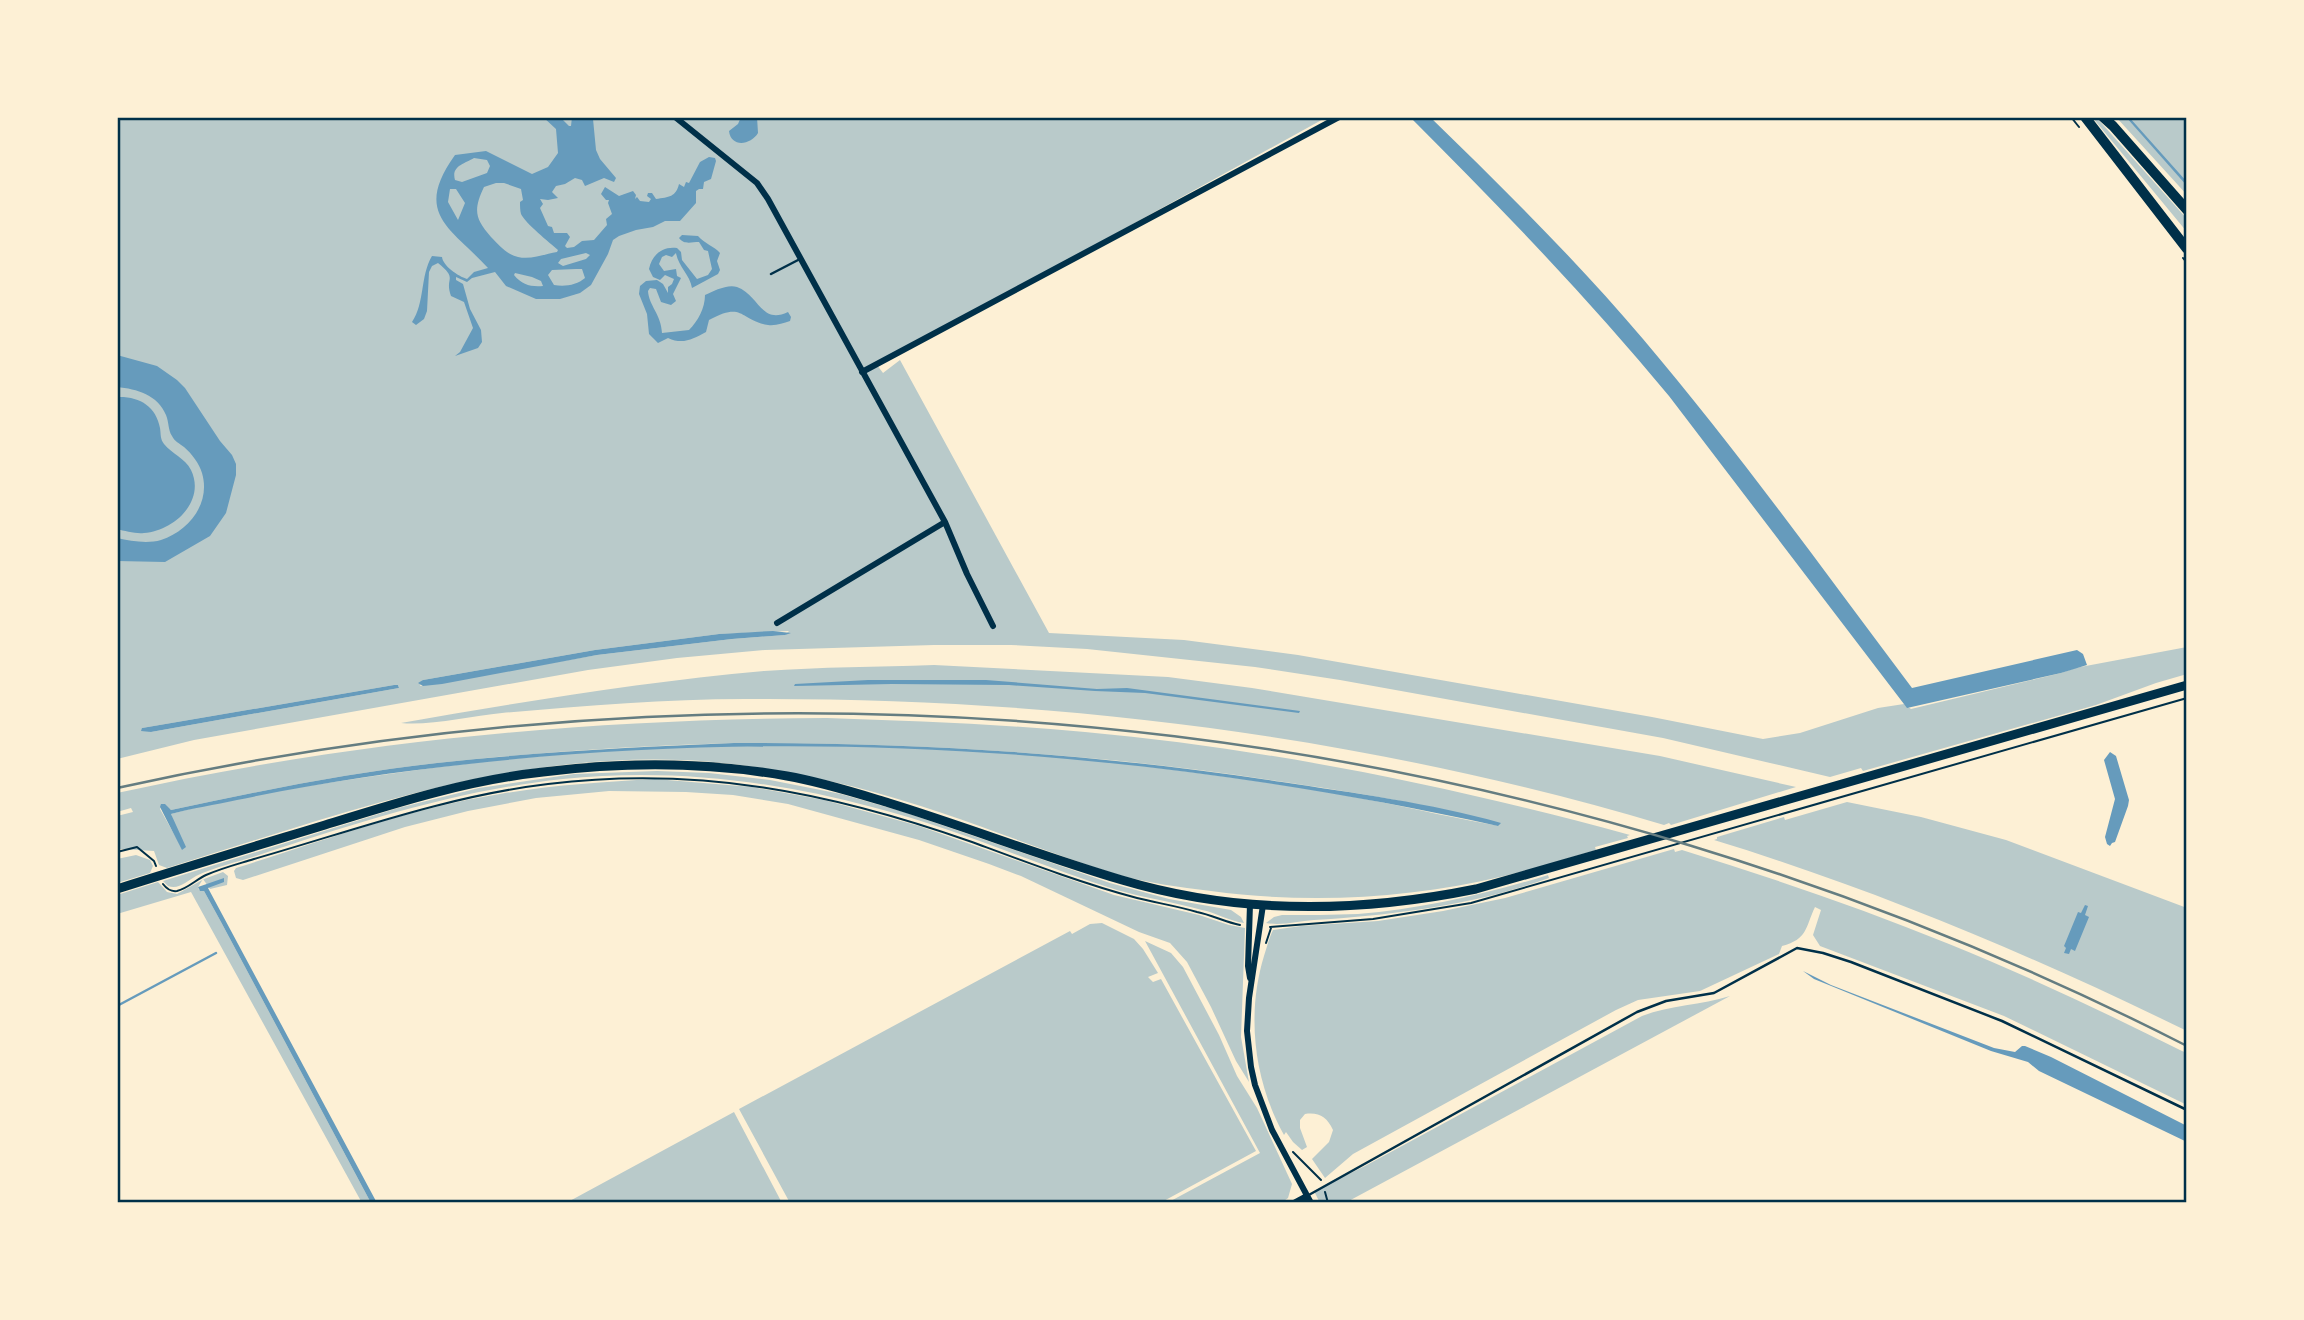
<svg xmlns="http://www.w3.org/2000/svg" width="2304" height="1320" viewBox="0 0 2304 1320" font-family="'Fira Sans',sans-serif">
  <style>
    .green { fill: #b9caca; fill-rule: evenodd }
    .water { fill: #669bbc; fill-rule: evenodd }
    .lines { fill: none; stroke-linecap: round; stroke-linejoin: round }
    .stream { stroke: #669bbc; stroke-width: 2.5 }
    .path { stroke: #003049; stroke-width: 2 }
    .service { stroke: #003049; stroke-width: 2.5 }
    .minor { stroke: #003049; stroke-width: 6 }
    .secondary { stroke: #003049; stroke-width: 9 }
    .primary { stroke: #003049; stroke-width: 10 }
    .rail { stroke: #657d81; stroke-width: 2.5 }
    .neatline { fill: none; stroke: #003049; stroke-width: 2.5 }
  </style>
  <rect width="100%" height="100%" fill="#fdf0d5"/>
  <path class="green" d="M 117,117 L 1327,117 L 877,365 L 883,373 L 900,360 L 1049,633 L 1184,640 L 1298,655 L 1652,717 L 1763,739 L 1800,733 L 1878,708 L 1904,704 L 1911,709 L 2061,673 L 2075,668 L 2187,647 L 2187,674 L 2156,683 L 2096,705 L 1863,771 L 1861,768 L 1830,777 L 1663,738 L 1340,680 L 1255,667 L 1087,649 L 1011,645 L 934,645 L 765,650 L 677,658 L 588,670 L 194,740 L 117,759 ZM 789,631 L 785,635 L 732,639 L 597,655 L 420,686 L 423,680 L 595,650 L 719,634 ZM 394,685 L 398,685 L 399,688 L 151,732 L 142,728 Z
    M 2092,117 L 2096,117 L 2187,219 L 2187,232 Z
    M 2116,117 L 2187,117 L 2187,195 L 2178,185 Z
    M 934,665 L 1168,677 L 1252,688 L 1660,756 L 1796,787 L 1671,825 L 1669,823 L 1664,825 C 1365,736 1056,697 745,699 C 664,699 583,706 502,713 C 471,716 429,726 401,723 C 521,702 642,682 764,671 C 821,667 878,667 934,665 Z
    M 827,718 C 913,721 999,724 1085,732 C 1270,749 1451,786 1630,835 L 1627,836 L 1628,838 L 1595,847 L 1596,850 C 1565,859 1535,869 1504,876 C 1407,899 1309,904 1211,891 C 1179,887 1147,883 1116,874 C 1058,856 1001,833 942,813 C 868,788 791,769 713,762 C 520,746 348,812 167,868 L 159,865 L 154,851 L 122,849 L 117,850 L 117,816 L 133,812 L 131,808 L 117,812 L 117,793 C 351,741 588,719 827,718 ZM 734,743 C 916,743 1097,753 1277,781 C 1352,792 1428,803 1500,826 C 1458,819 1416,809 1375,801 C 1295,785 1215,775 1135,765 C 889,736 635,738 389,774 C 318,784 240,795 171,814 L 183,850 L 160,809 L 162,804 L 171,810 C 259,791 348,773 437,763 C 536,752 635,746 734,743 Z
    M 657,771 L 709,773 L 770,780 L 841,794 L 904,812 L 1110,883 L 1169,899 L 1231,910 L 1241,917 L 1244,923 C 1229,921 1217,913 1202,910 C 1174,902 1145,898 1117,890 C 1035,864 955,828 872,807 C 770,780 668,768 563,779 C 458,790 356,823 256,856 C 237,862 215,867 196,876 C 187,881 179,890 168,886 L 163,881 L 398,808 L 479,788 L 574,774 Z
    M 655,779 L 752,787 L 824,800 L 919,826 L 1114,895 L 1199,915 L 1229,925 L 1245,928 L 1241,1037 L 1249,1082 L 1236,1061 L 1211,1007 L 1187,962 L 1170,943 L 1139,932 L 1021,876 L 989,864 L 919,840 L 788,804 L 733,795 L 686,792 L 609,791 L 536,798 L 468,811 L 405,827 L 243,880 L 236,878 L 234,871 L 236,868 C 323,841 410,808 500,794 C 552,785 603,782 655,779 Z
    M 1847,802 L 1921,817 L 2006,840 L 2187,908 L 2187,1031 C 2033,956 1878,890 1714,840 L 1717,839 L 1717,837 L 1784,817 L 1785,820 Z
    M 1674,849 L 1675,852 L 1682,850 C 1772,878 1861,908 1949,944 C 2028,976 2106,1013 2182,1051 L 2187,1053 L 2187,1105 L 2004,1016 L 1820,946 L 1813,935 L 1821,910 L 1815,907 C 1805,928 1808,939 1782,946 L 1779,954 L 1700,991 L 1638,1000 L 1616,1010 L 1353,1154 L 1325,1178 L 1312,1159 L 1329,1142 L 1333,1130 C 1327,1117 1319,1112 1305,1114 L 1300,1120 L 1300,1128 L 1307,1147 L 1302,1150 L 1293,1142 L 1286,1132 L 1284,1135 C 1254,1081 1246,1015 1264,956 C 1267,947 1269,938 1273,930 L 1301,926 L 1378,921 L 1443,911 L 1505,898 Z
    M 136,855 L 150,860 L 153,866 L 150,873 L 117,883 L 117,859 Z
    M 223,872 L 228,876 L 227,885 L 210,889 L 203,879 L 198,887 L 199,890 L 204,891 L 221,922 L 371,1203 L 362,1203 L 191,892 L 117,914 L 117,895 L 158,882 L 167,892 L 177,894 L 204,879 Z
    M 1548,875 L 1549,878 C 1474,905 1394,915 1314,920 C 1298,921 1282,926 1266,923 L 1274,917 L 1282,915 C 1307,915 1333,915 1358,914 C 1422,909 1487,894 1548,875 Z
    M 1102,923 L 1134,939 L 1143,949 L 1158,973 L 1148,977 L 1153,982 L 1161,979 L 1256,1151 L 1160,1203 L 790,1203 L 739,1109 L 1070,931 L 1072,934 L 1090,924 Z
    M 1145,941 L 1171,953 L 1183,967 L 1219,1035 L 1237,1076 L 1257,1108 L 1292,1184 L 1288,1198 L 1281,1203 L 1167,1203 L 1260,1153 Z
    M 1730,996 L 1345,1203 L 1320,1203 L 1314,1191 L 1365,1166 L 1642,1016 C 1671,1005 1701,1005 1730,996 Z
    M 734,1112 L 782,1203 L 566,1203 Z"/>
  <path class="water" d="M 543,117 L 560,117 L 569,126 L 571,126 L 572,117 L 591,117 L 593,119 L 596,150 L 600,159 L 616,178 L 614,182 L 604,178 L 585,186 L 582,180 L 575,178 L 565,184 L 556,186 L 552,192 L 558,198 L 548,200 L 540,199 L 543,204 L 540,208 L 548,226 L 552,227 L 554,233 L 567,233 L 570,237 L 565,246 L 567,248 L 574,247 L 582,241 L 594,240 L 607,225 L 606,219 L 612,214 L 608,203 L 609,200 L 606,200 L 601,194 L 605,187 L 619,196 L 633,191 L 636,195 L 635,199 L 637,197 L 640,201 L 649,202 L 651,199 L 647,196 L 648,193 L 652,193 L 656,199 C 669,197 676,197 679,184 L 684,187 L 686,182 L 689,183 L 700,162 L 709,157 L 715,158 L 716,161 L 711,179 L 704,182 L 703,189 L 699,189 L 696,191 L 696,203 L 680,221 L 665,221 L 653,227 L 636,230 L 619,236 L 613,240 L 608,254 L 591,285 L 580,293 L 560,299 L 536,299 L 506,286 L 495,272 L 472,278 L 467,282 L 456,277 L 456,280 L 463,284 L 470,309 L 481,330 L 482,342 L 478,348 L 455,356 L 460,352 L 473,328 L 464,302 L 451,296 C 444,277 459,280 438,263 L 432,266 L 429,272 L 427,311 L 424,319 L 416,325 L 412,322 C 425,303 420,276 432,256 L 442,257 C 443,266 458,276 467,279 L 474,272 L 488,268 C 450,227 413,214 455,155 L 486,151 L 532,174 L 548,167 L 558,153 L 556,129 ZM 474,158 L 487,160 L 490,166 L 487,173 L 462,182 L 455,180 C 451,166 464,164 474,158 ZM 496,183 L 504,183 L 521,189 L 523,200 L 520,202 C 520,205 520,211 521,214 C 525,223 550,243 558,250 L 557,252 C 545,254 531,260 518,257 C 506,254 500,246 491,237 C 475,219 473,210 484,187 ZM 450,189 L 456,189 L 465,203 L 458,220 L 448,202 ZM 586,253 L 590,255 L 586,259 L 563,266 L 558,263 L 561,259 ZM 576,269 L 582,269 L 585,278 C 577,285 565,287 554,285 L 548,275 L 552,270 ZM 515,273 L 532,277 L 541,281 L 543,286 C 531,287 522,285 514,275 Z
    M 741,117 L 757,117 L 758,133 C 751,145 731,148 729,131 L 738,124 Z
    M 1410,117 L 1430,117 C 1503,188 1577,261 1643,339 C 1738,451 1824,571 1912,688 L 2077,650 L 2083,654 L 2087,665 L 2061,673 L 1907,708 L 1669,396 C 1588,298 1500,207 1410,117 Z
    M 2126,117 L 2129,117 L 2187,182 L 2187,186 Z
    M 682,235 L 698,236 C 705,244 714,246 720,253 L 717,261 L 720,270 L 718,274 L 692,288 C 690,275 678,266 676,253 L 672,257 L 666,255 L 662,257 L 659,264 L 664,271 L 676,269 L 677,276 L 681,278 L 673,294 L 676,301 L 671,305 L 661,302 L 656,289 L 650,288 L 648,291 C 649,306 661,314 662,333 L 689,330 C 698,321 705,308 705,295 C 714,291 727,284 737,287 C 759,295 761,325 788,312 L 791,317 L 790,321 C 783,323 776,326 768,325 C 739,320 744,301 709,320 L 706,332 C 693,339 683,345 668,338 L 658,343 L 649,334 L 647,314 L 639,294 L 640,286 L 646,281 L 657,280 L 663,284 L 668,293 L 668,287 L 672,284 L 674,279 L 665,275 L 660,280 L 653,277 L 649,269 C 652,255 662,246 677,248 L 681,252 L 682,260 L 697,279 L 708,275 L 712,269 L 708,251 L 704,250 L 699,242 C 691,242 684,245 679,238 Z
    M 117,355 L 157,366 L 177,380 L 185,388 L 220,441 L 232,455 L 236,464 L 236,475 L 226,513 L 210,536 L 165,562 L 117,561 L 117,538 C 131,541 147,544 161,540 C 189,531 211,503 202,473 C 199,463 192,454 184,447 C 179,443 175,442 172,436 C 168,430 169,422 166,415 C 158,395 137,389 117,387 Z
    M 117,397 C 139,396 156,406 160,428 C 161,434 160,439 164,444 C 172,454 185,458 191,470 C 206,501 174,531 144,533 C 136,534 125,531 117,529 Z
    M 773,631 L 791,633 L 785,635 L 732,639 L 597,655 L 442,684 L 423,686 L 418,683 L 423,680 L 595,650 L 719,634 Z
    M 868,680 L 986,680 L 1097,689 L 1127,688 L 1300,711 L 1299,713 L 1145,693 L 1095,691 L 1009,685 L 892,684 L 794,686 L 795,684 Z
    M 394,685 L 398,685 L 399,688 L 151,732 L 141,731 L 142,728 Z
    M 734,743 C 918,742 1100,754 1282,782 C 1353,793 1431,803 1501,823 L 1498,826 C 1161,752 813,725 469,764 C 391,772 314,784 237,800 C 215,805 192,808 171,814 L 186,847 L 182,850 L 160,807 L 161,804 L 165,804 L 171,810 C 259,791 348,773 437,763 C 536,752 634,747 734,743 Z
    M 2110,752 L 2116,756 L 2129,800 L 2128,806 L 2115,842 L 2112,843 L 2110,846 L 2107,844 L 2105,837 L 2115,799 L 2104,760 Z
    M 224,878 L 224,882 L 208,888 L 377,1203 L 371,1203 L 221,922 L 204,891 L 200,891 L 198,887 Z
    M 2085,905 L 2088,906 L 2085,915 L 2089,917 L 2075,951 L 2071,949 L 2069,954 L 2064,953 L 2066,948 L 2064,946 L 2078,912 L 2081,913 Z
    M 1803,971 L 1831,985 L 1994,1048 L 2015,1052 L 2022,1046 L 2025,1046 L 2051,1057 L 2187,1126 L 2187,1142 L 2039,1071 L 2028,1062 L 1991,1051 L 1814,979 Z"/>
  <g class="lines">
    <path class="stream" d="M 117,1006 L 216,953"/>
    <path class="path" d="M 2071,117 L 2079,127
      M 2183,258 L 2187,263
      M 117,852 L 137,847 L 154,861 L 156,866
      M 163,884 C 166,888 170,892 177,891 C 187,889 197,879 206,875 C 222,868 238,864 254,859 C 352,831 447,796 548,784 C 699,766 830,792 972,842 C 1026,862 1081,883 1137,898 C 1157,903 1177,906 1197,912 C 1212,915 1225,922 1240,925
      M 1270,927 L 1373,919 L 1471,903 L 2187,698
      M 1266,943 L 1271,928
      M 1293,1152 L 1321,1180
      M 1325,1192 L 1328,1203"/>
    <path class="service" d="M 771,274 L 800,259
      M 1307,1196 L 1637,1012 L 1666,1001 L 1714,993 L 1797,948 L 1823,953 L 1851,962 L 2002,1021 L 2187,1110"/>
    <path class="minor" d="M 675,117 L 757,183 L 768,199 L 945,522 L 967,574 L 993,626
      M 862,372 L 1339,117
      M 777,623 L 945,522
      M 1263,905 L 1249,998 L 1247,1031 L 1251,1067 L 1255,1085 L 1272,1130 L 1311,1203
      M 1250,978 L 1248,966 L 1250,904
      M 1294,1203 L 1307,1196"/>
    <path class="secondary" d="M 117,889 C 186,867 256,846 325,825 C 396,803 468,780 543,772 C 623,762 707,762 787,776 C 822,782 856,793 889,803 C 967,827 1044,857 1122,880 C 1239,915 1358,913 1476,889 L 2187,685"/>
    <path class="primary" d="M 2085,117 L 2187,249
      M 2103,117 L 2113,126 L 2187,210"/>
    <path class="rail" d="M 117,788 C 818,633 1546,719 2187,1046"/>
  </g>
  <rect width="2304" height="1320" fill="none" stroke="#fdf0d5" stroke-width="238"/>
  <rect x="119" y="119" width="2066" height="1082" class="neatline"/>
</svg>
